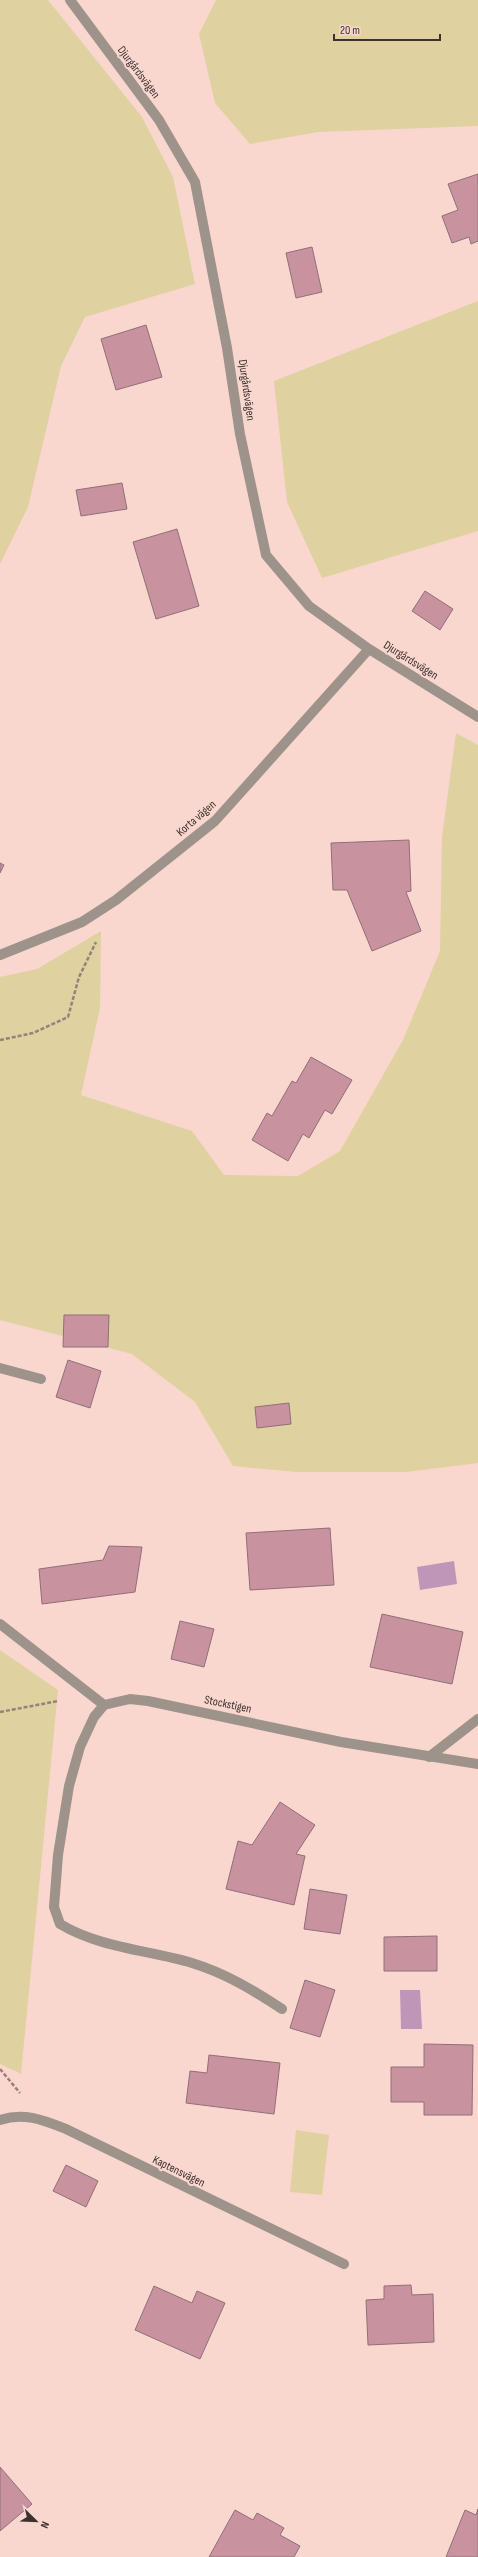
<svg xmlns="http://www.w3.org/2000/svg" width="478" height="2557" viewBox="0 0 478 2557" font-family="'Sofia Sans Condensed',sans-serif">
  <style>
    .green { fill: #dfd1a0 }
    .water { fill: #bf95b8 }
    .building { fill: #c9929f; stroke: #8f7078 }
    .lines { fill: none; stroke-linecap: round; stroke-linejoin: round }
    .path { stroke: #98807b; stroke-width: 2.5; stroke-dasharray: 4 2; stroke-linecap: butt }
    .service { stroke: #9e938a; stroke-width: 10 }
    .minor { stroke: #9e938a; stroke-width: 10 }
    .labels { text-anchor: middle; stroke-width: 4; stroke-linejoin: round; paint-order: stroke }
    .street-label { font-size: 12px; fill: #3d302d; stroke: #f9d7cf }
  </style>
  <rect width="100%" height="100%" fill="#f9d7cf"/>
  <path class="green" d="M 0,0 L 48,0 L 142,117 L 173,177 L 195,284 L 85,317 L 61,366 L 28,507 L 0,564 Z
    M 216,0 L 478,0 L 478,126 L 318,132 L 250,144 L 215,103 L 199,34 Z
    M 478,301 L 478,531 L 322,578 L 287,502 L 274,381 Z
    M 456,733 L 478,745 L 478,1463 L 406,1472 L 297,1472 L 233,1466 L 195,1402 L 132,1354 L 0,1320 L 0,977 L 37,969 L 101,931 L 100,1008 L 81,1095 L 192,1131 L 224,1175 L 298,1176 L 340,1151 L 403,1040 L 440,951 L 442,837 Z
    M 0,1650 L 58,1690 L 21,2074 L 0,2064 Z
    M 296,2130 L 329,2135 L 322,2195 L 290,2192 Z"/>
  <path class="water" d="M 454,1561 L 457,1584 L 420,1590 L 417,1567 Z
    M 400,1990 L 420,1990 L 422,2029 L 401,2029 Z"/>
  <path class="building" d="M 478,174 L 478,241 L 471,244 L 469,237 L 452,243 L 442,216 L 458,210 L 448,184 Z
    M 312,247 L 322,292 L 296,298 L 286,253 Z
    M 146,325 L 162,377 L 116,390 L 101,339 Z
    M 122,483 L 127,509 L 81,516 L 76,490 Z
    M 177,529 L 199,606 L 156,619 L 133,542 Z
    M 425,591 L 453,609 L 440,630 L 412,611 Z
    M 409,840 L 411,891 L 406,892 L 421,931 L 372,951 L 347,890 L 333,890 L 331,843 Z
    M 0,863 L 4,865 L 0,873 Z
    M 311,1057 L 352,1080 L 332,1114 L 325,1110 L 309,1138 L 303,1134 L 288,1161 L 252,1140 L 267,1113 L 272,1116 L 292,1081 L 296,1083 Z
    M 64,1315 L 109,1315 L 108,1347 L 63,1347 Z
    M 68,1360 L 101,1371 L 90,1408 L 56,1397 Z
    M 289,1403 L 291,1424 L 257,1428 L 255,1407 Z
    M 330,1528 L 334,1585 L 250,1590 L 246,1533 Z
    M 109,1546 L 142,1547 L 135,1592 L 42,1604 L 39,1569 L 103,1560 Z
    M 382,1614 L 463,1632 L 452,1684 L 370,1667 Z
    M 180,1621 L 214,1629 L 204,1667 L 171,1659 Z
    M 280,1802 L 315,1825 L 296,1854 L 305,1856 L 294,1905 L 226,1889 L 238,1841 L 252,1845 Z
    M 310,1889 L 347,1895 L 340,1934 L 304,1929 Z
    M 437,1936 L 437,1971 L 384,1971 L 384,1937 Z
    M 305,1980 L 335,1990 L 320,2037 L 290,2028 Z
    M 424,2044 L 473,2045 L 472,2115 L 424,2115 L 424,2102 L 391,2102 L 391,2067 L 424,2067 Z
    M 209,2055 L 280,2063 L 274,2114 L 186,2103 L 190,2071 L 207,2073 Z
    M 66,2165 L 98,2181 L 86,2207 L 53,2191 Z
    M 411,2285 L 412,2295 L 433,2294 L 434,2342 L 368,2345 L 366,2300 L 384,2299 L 384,2286 Z
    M 154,2286 L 192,2303 L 197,2291 L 225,2303 L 200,2359 L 135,2330 Z
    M 0,2467 L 32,2504 L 0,2531 Z
    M 478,2509 L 478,2557 L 446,2557 L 465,2510 L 476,2515 Z
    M 235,2510 L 253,2520 L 257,2513 L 284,2528 L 280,2535 L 300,2546 L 294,2557 L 209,2557 Z"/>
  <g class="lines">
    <path class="path" d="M 0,1040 L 33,1033 L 68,1017 L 79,977 L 96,942
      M 0,1712 L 58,1701
      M 0,2069 L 20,2093"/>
    <path class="service" d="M 0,1368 L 41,1379
      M 0,1624 L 104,1705 L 94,1717 L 80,1747 L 69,1786 L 58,1855 L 54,1907 L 60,1924 C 100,1948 148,1950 192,1963 C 225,1973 253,1990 282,2009
      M 429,1757 L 478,1719"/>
    <path class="minor" d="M 70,0 L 159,120 L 195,182 L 227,348 L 240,434 L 266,555 L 309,606 L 369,649 L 478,717
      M 0,955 L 82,922 L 116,900 L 215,821 L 369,649
      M 104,1705 L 130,1699 L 148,1701 L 341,1742 L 478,1764
      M 0,2120 C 24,2112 43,2120 66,2129 L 344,2264"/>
  </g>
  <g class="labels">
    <g class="street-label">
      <text transform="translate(139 72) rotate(53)" y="4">Djurgårdsvägen</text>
      <text transform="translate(247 390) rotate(82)" y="4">Djurgårdsvägen</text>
      <text transform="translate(411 660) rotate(32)" y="4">Djurgårdsvägen</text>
      <text transform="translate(196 818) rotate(-41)" y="4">Korta vägen</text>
      <text transform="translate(228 1704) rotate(12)" y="4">Stockstigen</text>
      <text transform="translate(179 2171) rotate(26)" y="4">Kaptensvägen</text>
    </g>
  </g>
  <g transform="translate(36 2521) rotate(113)" stroke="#f9d7cf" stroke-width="3" paint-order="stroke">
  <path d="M0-3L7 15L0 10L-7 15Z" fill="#3d302d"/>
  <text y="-6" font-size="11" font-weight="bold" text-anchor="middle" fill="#3d302d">N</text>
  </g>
  <path d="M334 34v6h106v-6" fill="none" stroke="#3d302d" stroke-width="2"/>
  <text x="340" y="34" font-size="12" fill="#3d302d" stroke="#f9d7cf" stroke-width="3" paint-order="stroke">20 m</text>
</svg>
